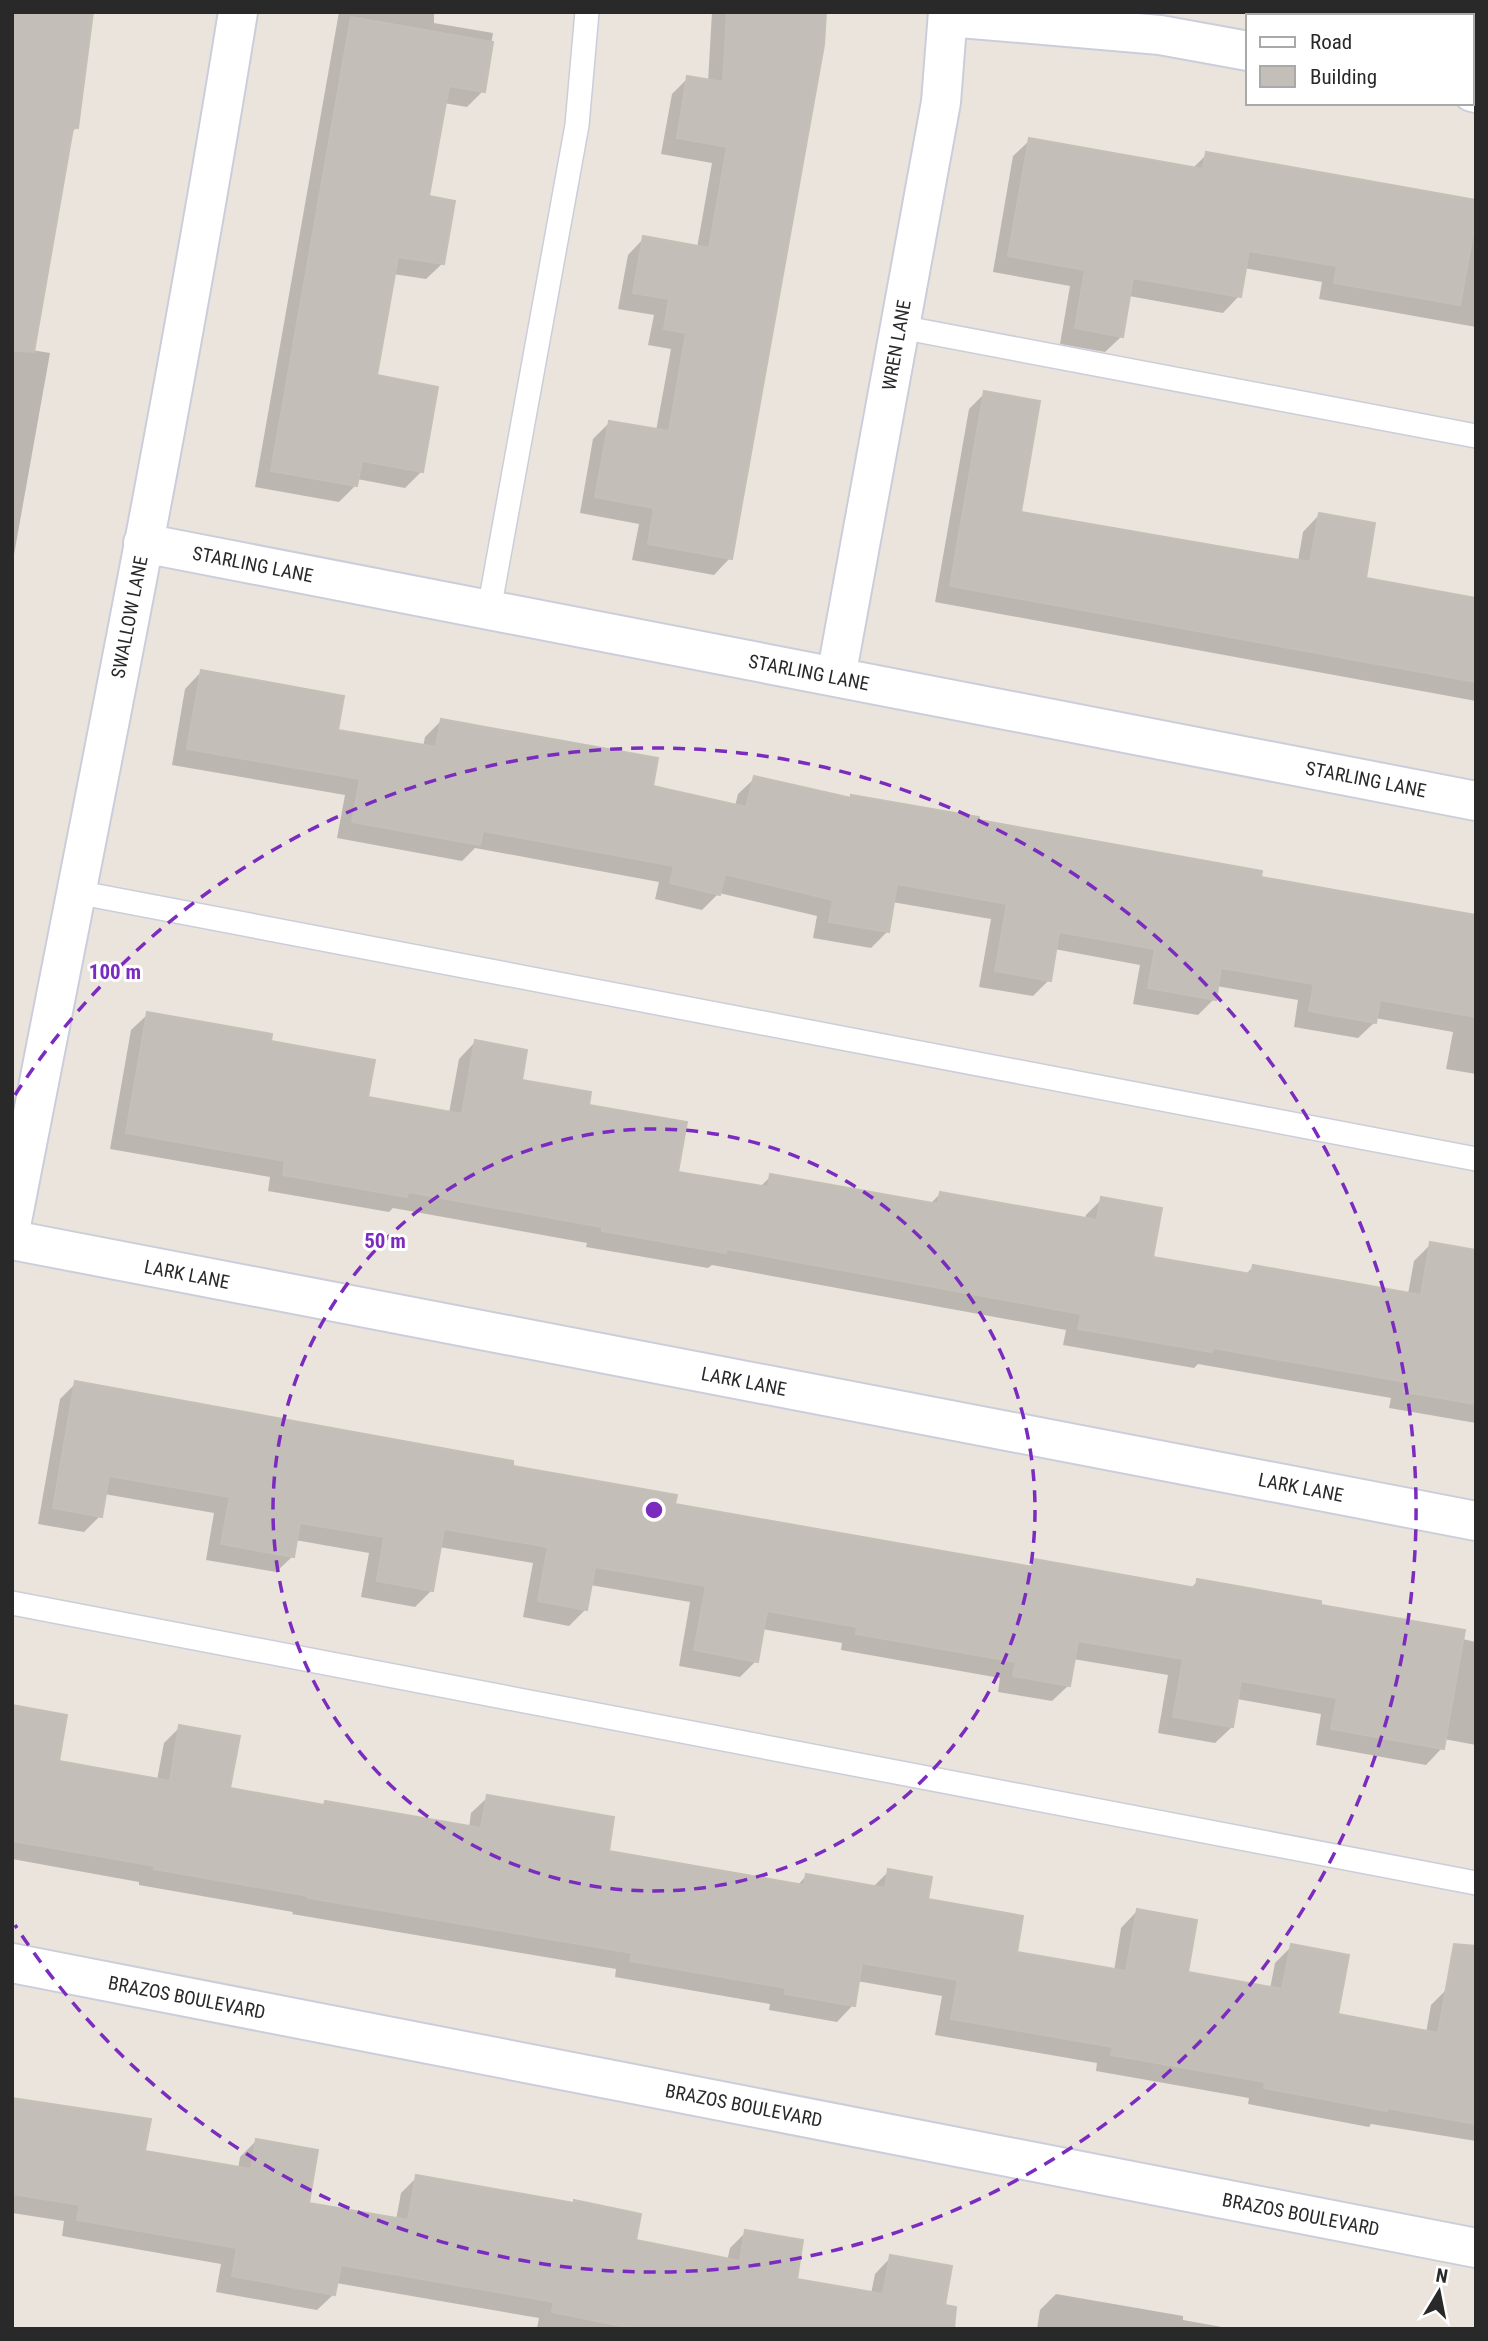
<svg xmlns="http://www.w3.org/2000/svg" width="1488" height="2341" viewBox="0 0 1488 2341" font-family="'Roboto Condensed',sans-serif">
  <style>
    .shadow { fill: #0003 }
    .building { fill: #c3beb8; stroke: #c5c0b6; stroke-width: 2 }
    .lines { fill: none; stroke-linecap: round; stroke-linejoin: round }
    .lane-casing { stroke: #cbceda; stroke-width: 26 }
    .street-casing { stroke: #cbceda; stroke-width: 42 }
    .lane { stroke: #fff; stroke-width: 23 }
    .street { stroke: #fff; stroke-width: 38 }
    .ring { fill: none; stroke: #7b2cbf; stroke-width: 3.5; stroke-dasharray: 12 9 }
    .labels { text-anchor: middle; stroke-width: 6; stroke-linejoin: round; paint-order: stroke }
    .street-label { font-size: 19px; fill: #292929; stroke: #fff }
    .centre { fill: #7b2cbf; stroke: #fff; stroke-width: 3.5 }
    .ring-label { font-size: 21px; text-anchor: middle; font-weight: bold; fill: #7b2cbf; stroke: #fff; stroke-width: 6; stroke-linejoin: round; paint-order: stroke }
  </style>
  <rect width="100%" height="100%" fill="#eae4dd"/>
  <path class="shadow" d="M 12,12 L 77,127 L 70,134 L 32,350 L 50,353 L 12,566 Z
    M 339,12 L 434,12 L 434,23 L 493,33 L 483,91 L 467,107 L 444,103 L 427,198 L 443,263 L 426,279 L 393,274 L 375,376 L 422,471 L 405,488 L 357,479 L 356,485 L 339,502 L 255,487 Z
    M 712,12 L 824,12 L 730,558 L 714,575 L 632,560 L 639,524 L 580,513 L 593,439 L 609,423 L 656,431 L 671,349 L 648,345 L 654,315 L 618,309 L 628,255 L 644,238 L 697,248 L 712,163 L 661,154 L 672,94 L 688,78 L 708,82 Z
    M 1030,140 L 1192,169 L 1207,154 L 1476,201 L 1476,327 L 1319,299 L 1322,282 L 1244,268 L 1239,296 L 1223,313 L 1129,296 L 1122,336 L 1105,352 L 1060,344 L 1070,286 L 993,272 L 1013,156 Z
    M 985,393 L 1019,514 L 1298,561 L 1303,532 L 1319,515 L 1364,580 L 1476,599 L 1476,701 L 935,602 L 969,409 Z
    M 201,672 L 335,731 L 423,747 L 425,737 L 441,721 L 651,788 L 735,806 L 738,794 L 755,778 L 849,799 L 852,796 L 1259,879 L 1476,917 L 1476,1074 L 1446,1069 L 1453,1032 L 1375,1018 L 1375,1022 L 1358,1038 L 1294,1027 L 1298,1000 L 1216,986 L 1214,999 L 1198,1015 L 1133,1004 L 1140,965 L 1054,949 L 1049,980 L 1033,996 L 979,987 L 991,919 L 892,902 L 887,932 L 871,948 L 813,938 L 817,916 L 719,893 L 702,910 L 655,899 L 659,882 L 475,848 L 462,861 L 337,838 L 345,795 L 172,765 L 185,689 Z
    M 148,1014 L 269,1043 L 366,1099 L 449,1113 L 459,1059 L 475,1042 L 520,1081 L 587,1107 L 676,1173 L 759,1188 L 771,1176 L 930,1204 L 940,1194 L 1085,1219 L 1086,1215 L 1102,1199 L 1151,1258 L 1245,1275 L 1253,1267 L 1408,1294 L 1414,1261 L 1431,1244 L 1476,1252 L 1476,1423 L 1389,1408 L 1391,1398 L 1198,1364 L 1194,1368 L 1063,1345 L 1066,1330 L 712,1265 L 708,1268 L 586,1247 L 587,1243 L 393,1208 L 389,1212 L 268,1191 L 270,1177 L 110,1149 L 131,1030 Z
    M 76,1383 L 510,1467 L 673,1505 L 1028,1568 L 1035,1561 L 1190,1589 L 1198,1581 L 1476,1642 L 1476,1745 L 1444,1739 L 1442,1748 L 1426,1765 L 1316,1745 L 1321,1714 L 1237,1699 L 1232,1727 L 1215,1743 L 1158,1733 L 1168,1675 L 1073,1659 L 1069,1685 L 1052,1701 L 998,1692 L 1000,1678 L 841,1650 L 842,1643 L 762,1629 L 756,1661 L 740,1677 L 679,1666 L 690,1602 L 590,1585 L 586,1609 L 569,1626 L 523,1617 L 533,1563 L 439,1547 L 431,1591 L 415,1607 L 361,1597 L 369,1553 L 295,1540 L 293,1556 L 276,1572 L 206,1560 L 214,1513 L 104,1494 L 100,1516 L 84,1532 L 38,1524 L 60,1399 Z
    M 12,1707 L 57,1763 L 157,1780 L 164,1743 L 180,1727 L 228,1790 L 322,1806 L 326,1802 L 469,1828 L 471,1813 L 488,1797 L 607,1852 L 797,1886 L 806,1876 L 872,1888 L 889,1871 L 926,1901 L 1015,1953 L 1114,1971 L 1121,1928 L 1137,1911 L 1186,1974 L 1270,1989 L 1275,1963 L 1292,1946 L 1336,2016 L 1426,2033 L 1431,2005 L 1447,1989 L 1476,1994 L 1476,2141 L 1371,2124 L 1369,2127 L 1248,2104 L 1249,2098 L 1096,2071 L 1097,2063 L 935,2035 L 942,1996 L 857,1981 L 853,2005 L 837,2022 L 769,2010 L 770,2004 L 615,1977 L 616,1969 L 292,1914 L 293,1912 L 139,1885 L 139,1882 L 12,1859 Z
    M 12,2099 L 143,2152 L 238,2169 L 240,2157 L 256,2141 L 307,2204 L 396,2220 L 401,2193 L 417,2177 L 634,2242 L 727,2261 L 730,2248 L 746,2232 L 795,2281 L 871,2294 L 875,2274 L 891,2257 L 939,2328 L 946,2329 L 539,2329 L 537,2328 L 539,2318 L 336,2283 L 334,2294 L 317,2310 L 216,2292 L 221,2264 L 62,2236 L 64,2221 L 12,2213 Z
    M 1056,2294 L 1183,2316 L 1183,2320 L 1233,2329 L 1037,2329 L 1040,2310 Z"/>
  <path class="building" d="M 12,12 L 93,12 L 78,128 L 73,128 L 34,352 L 12,350 Z
    M 727,12 L 826,12 L 824,45 L 732,559 L 648,544 L 654,508 L 595,497 L 609,421 L 669,431 L 686,333 L 664,329 L 669,299 L 633,293 L 643,236 L 709,248 L 727,147 L 677,138 L 687,76 L 723,82 Z
    M 351,17 L 493,42 L 485,92 L 449,86 L 429,196 L 455,201 L 444,264 L 398,257 L 377,375 L 438,387 L 423,472 L 362,461 L 357,486 L 271,471 Z
    M 1029,138 L 1203,169 L 1206,152 L 1476,200 L 1476,217 L 1460,305 L 1334,283 L 1337,266 L 1249,251 L 1241,297 L 1133,278 L 1123,337 L 1075,328 L 1085,270 L 1008,256 Z
    M 984,391 L 1040,401 L 1021,512 L 1310,562 L 1319,513 L 1375,523 L 1366,578 L 1476,598 L 1476,682 L 950,586 Z
    M 201,670 L 344,696 L 338,730 L 436,747 L 441,719 L 658,758 L 653,786 L 746,807 L 754,776 L 851,798 L 851,795 L 979,817 L 979,820 L 1262,871 L 1261,877 L 1476,915 L 1476,1017 L 1380,1000 L 1376,1023 L 1309,1011 L 1314,984 L 1221,968 L 1216,1000 L 1148,988 L 1155,949 L 1059,932 L 1051,981 L 995,971 L 1007,904 L 897,884 L 889,932 L 829,922 L 833,900 L 725,874 L 720,895 L 670,883 L 674,866 L 483,831 L 480,845 L 352,822 L 360,779 L 187,749 Z
    M 147,1012 L 272,1034 L 271,1041 L 375,1060 L 368,1097 L 462,1114 L 475,1040 L 527,1050 L 522,1080 L 591,1092 L 589,1105 L 687,1122 L 678,1172 L 768,1187 L 770,1174 L 938,1204 L 940,1192 L 1097,1220 L 1101,1197 L 1162,1208 L 1153,1257 L 1251,1274 L 1253,1265 L 1421,1295 L 1430,1242 L 1476,1250 L 1476,1404 L 1404,1392 L 1406,1382 L 1213,1348 L 1212,1352 L 1078,1329 L 1081,1314 L 727,1249 L 726,1253 L 602,1231 L 602,1227 L 408,1192 L 407,1197 L 283,1175 L 285,1161 L 126,1133 Z
    M 75,1381 L 513,1461 L 513,1466 L 677,1495 L 675,1504 L 1033,1567 L 1034,1559 L 1196,1588 L 1197,1579 L 1321,1601 L 1321,1605 L 1465,1630 L 1444,1749 L 1331,1729 L 1337,1698 L 1241,1681 L 1233,1727 L 1173,1717 L 1183,1659 L 1078,1641 L 1070,1686 L 1013,1676 L 1016,1662 L 856,1634 L 857,1627 L 767,1611 L 758,1662 L 694,1650 L 706,1586 L 595,1567 L 587,1610 L 538,1601 L 548,1547 L 444,1529 L 433,1591 L 377,1581 L 384,1537 L 300,1523 L 294,1557 L 221,1544 L 230,1497 L 109,1476 L 102,1517 L 53,1508 Z
    M 12,1705 L 67,1715 L 59,1761 L 170,1781 L 179,1725 L 240,1736 L 230,1788 L 324,1805 L 325,1801 L 481,1828 L 487,1795 L 614,1817 L 609,1851 L 804,1885 L 806,1874 L 885,1888 L 888,1869 L 932,1877 L 928,1899 L 1023,1916 L 1017,1952 L 1126,1971 L 1137,1909 L 1197,1920 L 1188,1972 L 1282,1989 L 1291,1944 L 1349,1955 L 1338,2014 L 1438,2033 L 1454,1944 L 1476,1946 L 1476,2124 L 1387,2108 L 1387,2111 L 1264,2088 L 1265,2082 L 1111,2055 L 1113,2047 L 951,2019 L 958,1980 L 862,1963 L 855,2006 L 785,1994 L 786,1988 L 630,1961 L 632,1953 L 308,1898 L 308,1896 L 154,1869 L 155,1866 L 12,1841 Z
    M 12,2098 L 151,2119 L 145,2151 L 251,2169 L 256,2139 L 318,2150 L 309,2203 L 408,2220 L 416,2175 L 574,2203 L 574,2200 L 641,2214 L 636,2240 L 740,2261 L 745,2230 L 803,2240 L 797,2279 L 883,2294 L 890,2255 L 952,2266 L 945,2305 L 956,2307 L 954,2329 L 636,2329 L 552,2312 L 554,2302 L 341,2265 L 335,2295 L 232,2276 L 237,2248 L 77,2220 L 80,2205 L 12,2194 Z"/>
  <g class="lines">
    <g class="lane-casing">
      <path id="lane" d="M 900,327 L 1476,436
        M 489,610 L 577,125 L 587,12
        M 76,892 L 1476,1159
        M 12,1603 L 1476,1883"/>
    </g>
    <g class="street-casing">
      <path id="street" d="M 948,17 L 1160,35 L 1248,51
        M 1472,92 L 1476,93
        M 143,543 L 1476,801
        M 836,677 L 941,102 L 948,12
        M 12,1221 C 90,818 173,417 238,12
        M 12,1240 L 1476,1521
        M 12,1963 L 1476,2248"/>
    </g>
    <use href="#lane" class="lane"/>
    <use href="#street" class="street"/>
  </g>
  <g class="ring">
    <circle cx="654" cy="1510" r="381"/>
    <path d="M15 1095A762 762 0 1 1 15 1925"/>
  </g>
  <g class="labels">
    <g class="street-label">
      <text transform="translate(896 345) rotate(-80)" y="7">WREN LANE</text>
      <text transform="translate(253 564) rotate(11)" y="7">STARLING LANE</text>
      <text transform="translate(129 617) rotate(-79)" y="7">SWALLOW LANE</text>
      <text transform="translate(809 672) rotate(11)" y="7">STARLING LANE</text>
      <text transform="translate(1366 779) rotate(11)" y="7">STARLING LANE</text>
      <text transform="translate(187 1274) rotate(11)" y="7">LARK LANE</text>
      <text transform="translate(744 1381) rotate(11)" y="7">LARK LANE</text>
      <text transform="translate(1301 1487) rotate(11)" y="7">LARK LANE</text>
      <text transform="translate(187 1997) rotate(11)" y="7">BRAZOS BOULEVARD</text>
      <text transform="translate(744 2105) rotate(11)" y="7">BRAZOS BOULEVARD</text>
      <text transform="translate(1301 2214) rotate(11)" y="7">BRAZOS BOULEVARD</text>
    </g>
  </g>
  <circle cx="654" cy="1510" r="10" class="centre"/>
  <g class="ring-label">
    <text x="115" y="979">100 m</text>
    <text x="385" y="1248">50 m</text>
  </g>
  <rect width="1488" height="2341" fill="none" stroke="#292929" stroke-width="28"/>
  <rect x="1246" y="14" width="228" height="91" fill="#ffffff" stroke="#a9a9a9" stroke-width="2"/>
  <rect x="1260" y="37" width="35" height="10" fill="#ffffff" stroke="#a9a9a9" stroke-width="2"/>
  <text x="1310" y="49" font-size="21" fill="#292929">Road</text>
  <rect x="1260" y="66" width="35" height="21" fill="#c3beb8" stroke="#a9a9a9" stroke-width="2"/>
  <text x="1310" y="84" font-size="21" fill="#292929">Building</text>
  <g transform="translate(1439 2292) rotate(10)" stroke="#ffffff" stroke-width="5" paint-order="stroke">
  <path d="M0-5L12 26L0 18L-12 26Z" fill="#292929"/>
  <text y="-10" font-size="19" font-weight="bold" text-anchor="middle" fill="#292929">N</text>
  </g>
</svg>
